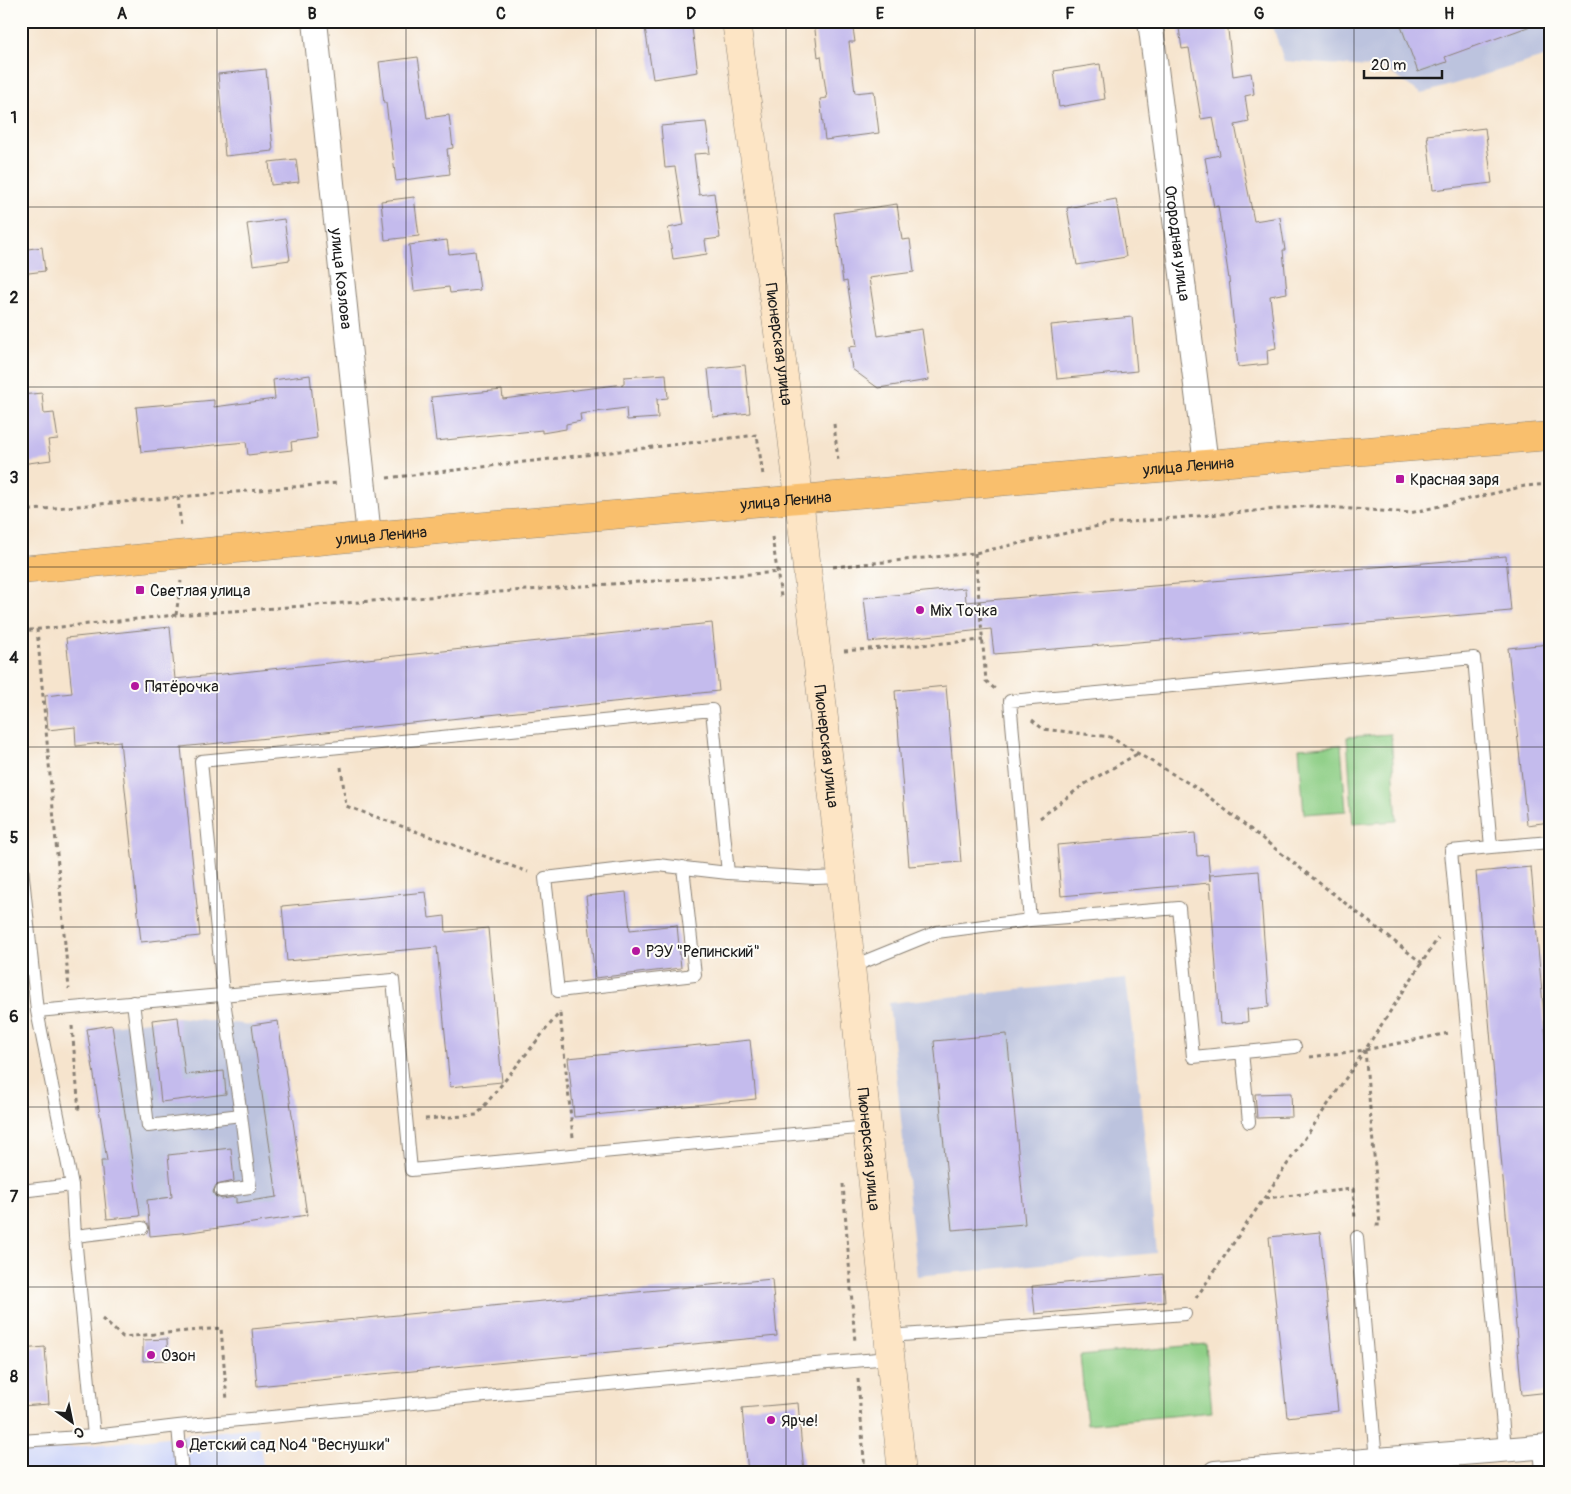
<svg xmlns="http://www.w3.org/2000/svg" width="1571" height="1494" viewBox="0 0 1571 1494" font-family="Pangolin,sans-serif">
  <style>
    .built { fill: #d2d9f9 }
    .industrial { fill: #bcc3de }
    .green { fill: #8fcf87; stroke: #567652 }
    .building { fill: #c4bbed }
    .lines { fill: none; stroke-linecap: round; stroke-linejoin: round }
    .lane-casing { stroke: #898074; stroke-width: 14 }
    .street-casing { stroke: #898074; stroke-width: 26 }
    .secondary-casing { stroke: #898074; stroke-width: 29 }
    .primary-casing { stroke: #898074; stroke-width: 29 }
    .path { stroke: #898074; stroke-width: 3; stroke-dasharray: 4 4; stroke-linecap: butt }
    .lane { stroke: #fff; stroke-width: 12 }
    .street { stroke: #fff; stroke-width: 24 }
    .secondary { stroke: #fde5c5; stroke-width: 28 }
    .primary { stroke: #f9bf6d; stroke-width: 28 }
    .grid { fill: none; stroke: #1c1c1c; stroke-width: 1; stroke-opacity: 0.55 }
    .poi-dot { fill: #b5179e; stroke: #fdfcf7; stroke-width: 2 }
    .labels { text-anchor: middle; stroke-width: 4; stroke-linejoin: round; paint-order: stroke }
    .street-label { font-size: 16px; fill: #1c1c1c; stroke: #fdfcf7 }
    .poi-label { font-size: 16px; fill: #1c1c1c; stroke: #fdfcf7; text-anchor: start }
    .neatline { fill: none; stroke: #1c1c1c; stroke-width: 2 }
    .grid-label { font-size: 16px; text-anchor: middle; font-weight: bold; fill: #1c1c1c }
  </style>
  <rect width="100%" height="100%" fill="#fdfcf7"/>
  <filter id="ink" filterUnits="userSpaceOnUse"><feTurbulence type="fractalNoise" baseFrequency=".02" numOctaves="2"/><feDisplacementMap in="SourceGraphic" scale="10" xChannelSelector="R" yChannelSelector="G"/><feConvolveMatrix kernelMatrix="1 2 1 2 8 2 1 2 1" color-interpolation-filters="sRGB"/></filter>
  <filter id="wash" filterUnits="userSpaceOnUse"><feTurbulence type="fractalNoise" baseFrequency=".0096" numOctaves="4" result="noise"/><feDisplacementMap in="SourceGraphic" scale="20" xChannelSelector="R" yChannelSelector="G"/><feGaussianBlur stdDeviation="1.12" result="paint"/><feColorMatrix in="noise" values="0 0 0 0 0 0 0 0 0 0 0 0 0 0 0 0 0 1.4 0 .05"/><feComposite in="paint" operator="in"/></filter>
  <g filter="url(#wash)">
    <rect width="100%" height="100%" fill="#f6e4cd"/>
    <path class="built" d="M 258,1427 L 264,1473 L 21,1473 L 21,1453 Z"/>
    <path class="industrial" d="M 1271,21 L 1550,21 L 1550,55 L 1421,94 L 1384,68 L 1284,61 Z
      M 1126,979 L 1147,1157 L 1156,1253 L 917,1276 L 889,1003 Z
      M 178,1017 L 252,1025 L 278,1021 L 307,1215 L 199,1231 L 150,1236 L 148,1215 L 107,1219 L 101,1161 L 102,1126 L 87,1029 Z"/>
    <path class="green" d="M 1391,734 L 1397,821 L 1353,824 L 1347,737 Z
      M 1341,745 L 1346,811 L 1304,814 L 1299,748 Z
      M 1206,1344 L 1212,1412 L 1087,1424 L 1080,1356 Z"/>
    <g id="blocks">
      <path class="building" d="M 644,21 L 691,21 L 698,72 L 653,79 Z
        M 814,21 L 852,21 L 855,42 L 849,42 L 855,93 L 874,91 L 879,133 L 825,140 L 820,99 L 827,98 L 821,56 L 818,57 Z
        M 1178,21 L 1227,21 L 1233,76 L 1251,73 L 1254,94 L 1245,96 L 1249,122 L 1235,125 L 1254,221 L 1280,217 L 1285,250 L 1283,250 L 1287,293 L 1270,296 L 1276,348 L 1267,350 L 1268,364 L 1238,367 L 1229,279 L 1218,206 L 1214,207 L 1205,158 L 1220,155 L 1213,117 L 1201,119 L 1189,48 L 1182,49 Z
        M 1399,21 L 1536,21 L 1536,24 L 1445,57 L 1447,62 L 1418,72 Z
        M 418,57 L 427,118 L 449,115 L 453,148 L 447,149 L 450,174 L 396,181 L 386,103 L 384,103 L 379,62 Z
        M 1100,64 L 1105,99 L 1059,107 L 1054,71 Z
        M 266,69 L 273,151 L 225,156 L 218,74 Z
        M 706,122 L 710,153 L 694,154 L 699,195 L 714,193 L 720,238 L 705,240 L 707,254 L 673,259 L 668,228 L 684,225 L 675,167 L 665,168 L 661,126 Z
        M 1485,128 L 1492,183 L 1433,190 L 1427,135 Z
        M 296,159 L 299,182 L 271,185 L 269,162 Z
        M 414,197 L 419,236 L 385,240 L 381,201 Z
        M 1116,199 L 1126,257 L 1077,265 L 1067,208 Z
        M 897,204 L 902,240 L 910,239 L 914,272 L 869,278 L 878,336 L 922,329 L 929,380 L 878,388 L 852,369 L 849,347 L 857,346 L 847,281 L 843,282 L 834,213 Z
        M 284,219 L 290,260 L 253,265 L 247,224 Z
        M 447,240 L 449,254 L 475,251 L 480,290 L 450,293 L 449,287 L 414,291 L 409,245 Z
        M 42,247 L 45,271 L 21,274 L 21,250 Z
        M 1132,317 L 1137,371 L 1057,379 L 1051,325 Z
        M 745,365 L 750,413 L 713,417 L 708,369 Z
        M 666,374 L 668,398 L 657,399 L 658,418 L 627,420 L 626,408 L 580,414 L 581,421 L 566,424 L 566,429 L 542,433 L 542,430 L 436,441 L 431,397 L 502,390 L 503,399 L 624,384 L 624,377 Z
        M 310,375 L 317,438 L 291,442 L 292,450 L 248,455 L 246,442 L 141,452 L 136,407 L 214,400 L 214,407 L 275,399 L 273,380 Z
        M 42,393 L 44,414 L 54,413 L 58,439 L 48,440 L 51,460 L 21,464 L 21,395 Z
        M 1506,556 L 1511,611 L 994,654 L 991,629 L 869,642 L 864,598 L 965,588 L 966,602 Z
        M 712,623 L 719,691 L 181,747 L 200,936 L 141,942 L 120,741 L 76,746 L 75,727 L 48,730 L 45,696 L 72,693 L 66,638 L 170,627 L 175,679 Z
        M 1550,644 L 1550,822 L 1527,825 L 1508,648 Z
        M 946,686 L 961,862 L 909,866 L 895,691 Z
        M 1195,833 L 1197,856 L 1208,855 L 1210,881 L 1210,875 L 1259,871 L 1269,1007 L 1247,1009 L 1248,1022 L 1220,1024 L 1210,883 L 1061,896 L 1057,845 Z
        M 1531,867 L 1550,1085 L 1550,1392 L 1522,1395 L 1476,872 Z
        M 426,892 L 429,918 L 445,916 L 446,932 L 488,928 L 502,1082 L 450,1087 L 437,947 L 287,961 L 282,906 Z
        M 626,892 L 630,930 L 677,925 L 681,968 L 595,978 L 586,896 Z
        M 178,1017 L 185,1075 L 224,1071 L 226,1094 L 161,1102 L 152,1020 Z
        M 278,1021 L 307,1215 L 191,1232 L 150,1236 L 147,1200 L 172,1197 L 168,1155 L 231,1148 L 234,1181 L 216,1185 L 213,1192 L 215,1196 L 222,1199 L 236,1197 L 236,1203 L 277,1197 L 252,1025 Z
        M 112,1025 L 140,1216 L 107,1219 L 101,1161 L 107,1161 L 87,1029 Z
        M 1007,1034 L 1025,1224 L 952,1230 L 934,1041 Z
        M 750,1040 L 756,1099 L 574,1117 L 568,1058 Z
        M 1291,1093 L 1292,1117 L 1257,1118 L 1255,1094 Z
        M 1320,1232 L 1338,1411 L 1287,1417 L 1269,1237 Z
        M 1163,1274 L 1165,1302 L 1035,1314 L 1032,1286 Z
        M 772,1279 L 777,1336 L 257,1386 L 252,1329 Z
        M 167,1339 L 168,1360 L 143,1361 L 143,1340 Z
        M 45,1347 L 49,1404 L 21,1406 L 21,1349 Z
        M 798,1403 L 804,1473 L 748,1473 L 742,1408 Z"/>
    </g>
  </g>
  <g filter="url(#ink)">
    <use href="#blocks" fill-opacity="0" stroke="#898074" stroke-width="1"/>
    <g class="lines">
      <g class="lane-casing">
        <path id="lane" d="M 1491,847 L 1451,851 L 1505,1449
          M 21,858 L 37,1011 L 72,1185
          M 683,867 L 695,975 L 558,991 L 545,878 L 658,865 L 728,873
          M 1030,920 L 1010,701 L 1474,658 L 1491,847 L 1550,842
          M 851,967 L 937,932 L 1030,920 L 1179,908 L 1193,1057 L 1295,1047
          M 133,1002 L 148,1126 L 241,1115 L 250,1187 L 221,1191
          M 37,1011 L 393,980 L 411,1170 L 868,1127
          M 1242,1052 L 1249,1122
          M 241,1115 L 223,994 L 201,761 L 712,710 L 728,873 L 815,878 L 842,877
          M 21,1191 L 72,1185 L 75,1236 L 94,1436
          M 75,1236 L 142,1228
          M 1357,1237 L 1377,1473
          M 889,1336 L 1185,1314
          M 178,1426 L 182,1473
          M 21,1441 L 94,1436 L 178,1426 L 803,1365 L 891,1358
          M 1540,1446 L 1542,1473"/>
      </g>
      <g class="street-casing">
        <g id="street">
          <path id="s1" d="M 315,21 L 369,536"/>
          <path id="s2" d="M 1150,21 L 1206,464"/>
          <path d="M 1215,1473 L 1550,1446"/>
        </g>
      </g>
      <g class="secondary-casing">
        <g id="secondary">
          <path id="s3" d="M 736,21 L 791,428 L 842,877 L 902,1473"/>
        </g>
      </g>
      <g class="primary-casing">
        <g id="primary">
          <path id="s4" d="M 21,570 L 369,536 L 1206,464 L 1550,436"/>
        </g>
      </g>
      <path class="path" d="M 834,424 L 838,460
        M 387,478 L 757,435 L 763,475
        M 178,497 L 181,527
        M 21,511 L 338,483
        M 772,537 L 781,597
        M 975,553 L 986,681 L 996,690
        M 833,567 L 975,553 L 1108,524 L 1311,506 L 1410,513 L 1525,486 L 1550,484
        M 176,615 L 181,581
        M 37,629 L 69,989
        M 21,631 L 176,615 L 780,572
        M 844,651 L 983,640
        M 1032,720 L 1043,729 L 1110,737 L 1200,790 L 1422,963
        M 341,767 L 346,806 L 528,872
        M 1040,818 L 1083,785 L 1137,754
        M 560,1014 L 573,1137
        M 72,1026 L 79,1111
        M 1365,1050 L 1380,1225 L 1372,1225
        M 1310,1057 L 1365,1050 L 1449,1033
        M 425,1119 L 477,1115 L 560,1012
        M 843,1184 L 855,1342
        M 1265,1198 L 1353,1189 L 1355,1220
        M 1196,1298 L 1365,1050 L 1438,938
        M 102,1319 L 123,1337 L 221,1328 L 227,1401
        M 858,1379 L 865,1473"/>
      <use href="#lane" class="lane"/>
      <use href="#street" class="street"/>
      <use href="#secondary" class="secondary"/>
      <use href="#primary" class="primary"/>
    </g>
  </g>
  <path class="grid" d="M 217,21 L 217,1473M 406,21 L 406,1473M 596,21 L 596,1473M 786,21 L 786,1473M 975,21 L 975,1473M 1164,21 L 1164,1473M 1354,21 L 1354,1473M 21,207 L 1550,207M 21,387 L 1550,387M 21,567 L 1550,567M 21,747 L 1550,747M 21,927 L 1550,927M 21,1107 L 1550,1107M 21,1287 L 1550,1287"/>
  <g class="poi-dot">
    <rect x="1395" y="474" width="10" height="10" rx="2.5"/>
    <rect x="135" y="585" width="10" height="10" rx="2.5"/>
    <circle cx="920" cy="610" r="5"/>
    <circle cx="135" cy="686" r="5"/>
    <circle cx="636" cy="951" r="5"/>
    <circle cx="151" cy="1355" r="5"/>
    <circle cx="771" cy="1420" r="5"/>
    <circle cx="180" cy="1444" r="5"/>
  </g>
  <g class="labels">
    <g class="street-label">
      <text dy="6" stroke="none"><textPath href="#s2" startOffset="224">Огородная улица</textPath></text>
      <text dy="6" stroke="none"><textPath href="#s1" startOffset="259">улица Козлова</textPath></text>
      <text dy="6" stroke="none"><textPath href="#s3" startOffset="326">Пионерская улица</textPath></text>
      <text dy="6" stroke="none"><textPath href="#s4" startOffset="1172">улица Ленина</textPath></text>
      <text dy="6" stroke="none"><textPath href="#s4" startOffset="768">улица Ленина</textPath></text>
      <text dy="6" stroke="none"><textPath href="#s4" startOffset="362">улица Ленина</textPath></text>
      <text dy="6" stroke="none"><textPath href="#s3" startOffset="731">Пионерская улица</textPath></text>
      <text dy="6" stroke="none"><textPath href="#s3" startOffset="1136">Пионерская улица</textPath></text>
    </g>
    <g class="poi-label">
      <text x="1410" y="485">Красная заря</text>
      <text x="150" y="596">Светлая улица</text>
      <text x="930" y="616">Mix Точка</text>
      <text x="145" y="692">Пятёрочка</text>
      <text x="646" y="957">РЭУ "Репинский"</text>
      <text x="161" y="1361">Озон</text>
      <text x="781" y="1426">Ярче!</text>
      <text x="190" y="1450">Детский сад №4 "Веснушки"</text>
    </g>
  </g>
  <rect width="1571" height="1494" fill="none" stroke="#fdfcf7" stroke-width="55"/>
  <g transform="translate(72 1422) rotate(147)" stroke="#fdfcf7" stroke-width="4" paint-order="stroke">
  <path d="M0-4L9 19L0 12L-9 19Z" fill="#1c1c1c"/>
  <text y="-8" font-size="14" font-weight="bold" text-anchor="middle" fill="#1c1c1c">С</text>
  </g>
  <path d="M1364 70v8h78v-8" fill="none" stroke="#1c1c1c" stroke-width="2.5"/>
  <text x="1371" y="70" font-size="15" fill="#1c1c1c" stroke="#fdfcf7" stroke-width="4" paint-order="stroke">20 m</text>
  <rect x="28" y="28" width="1516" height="1438" class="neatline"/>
  <g class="grid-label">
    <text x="122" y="19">A</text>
    <text x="312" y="19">B</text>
    <text x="501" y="19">C</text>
    <text x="691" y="19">D</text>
    <text x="880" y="19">E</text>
    <text x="1070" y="19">F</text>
    <text x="1259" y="19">G</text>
    <text x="1449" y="19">H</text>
    <text x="14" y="123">1</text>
    <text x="14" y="303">2</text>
    <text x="14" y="483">3</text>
    <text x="14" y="663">4</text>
    <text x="14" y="843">5</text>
    <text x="14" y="1022">6</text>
    <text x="14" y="1202">7</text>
    <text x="14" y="1382">8</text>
  </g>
</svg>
